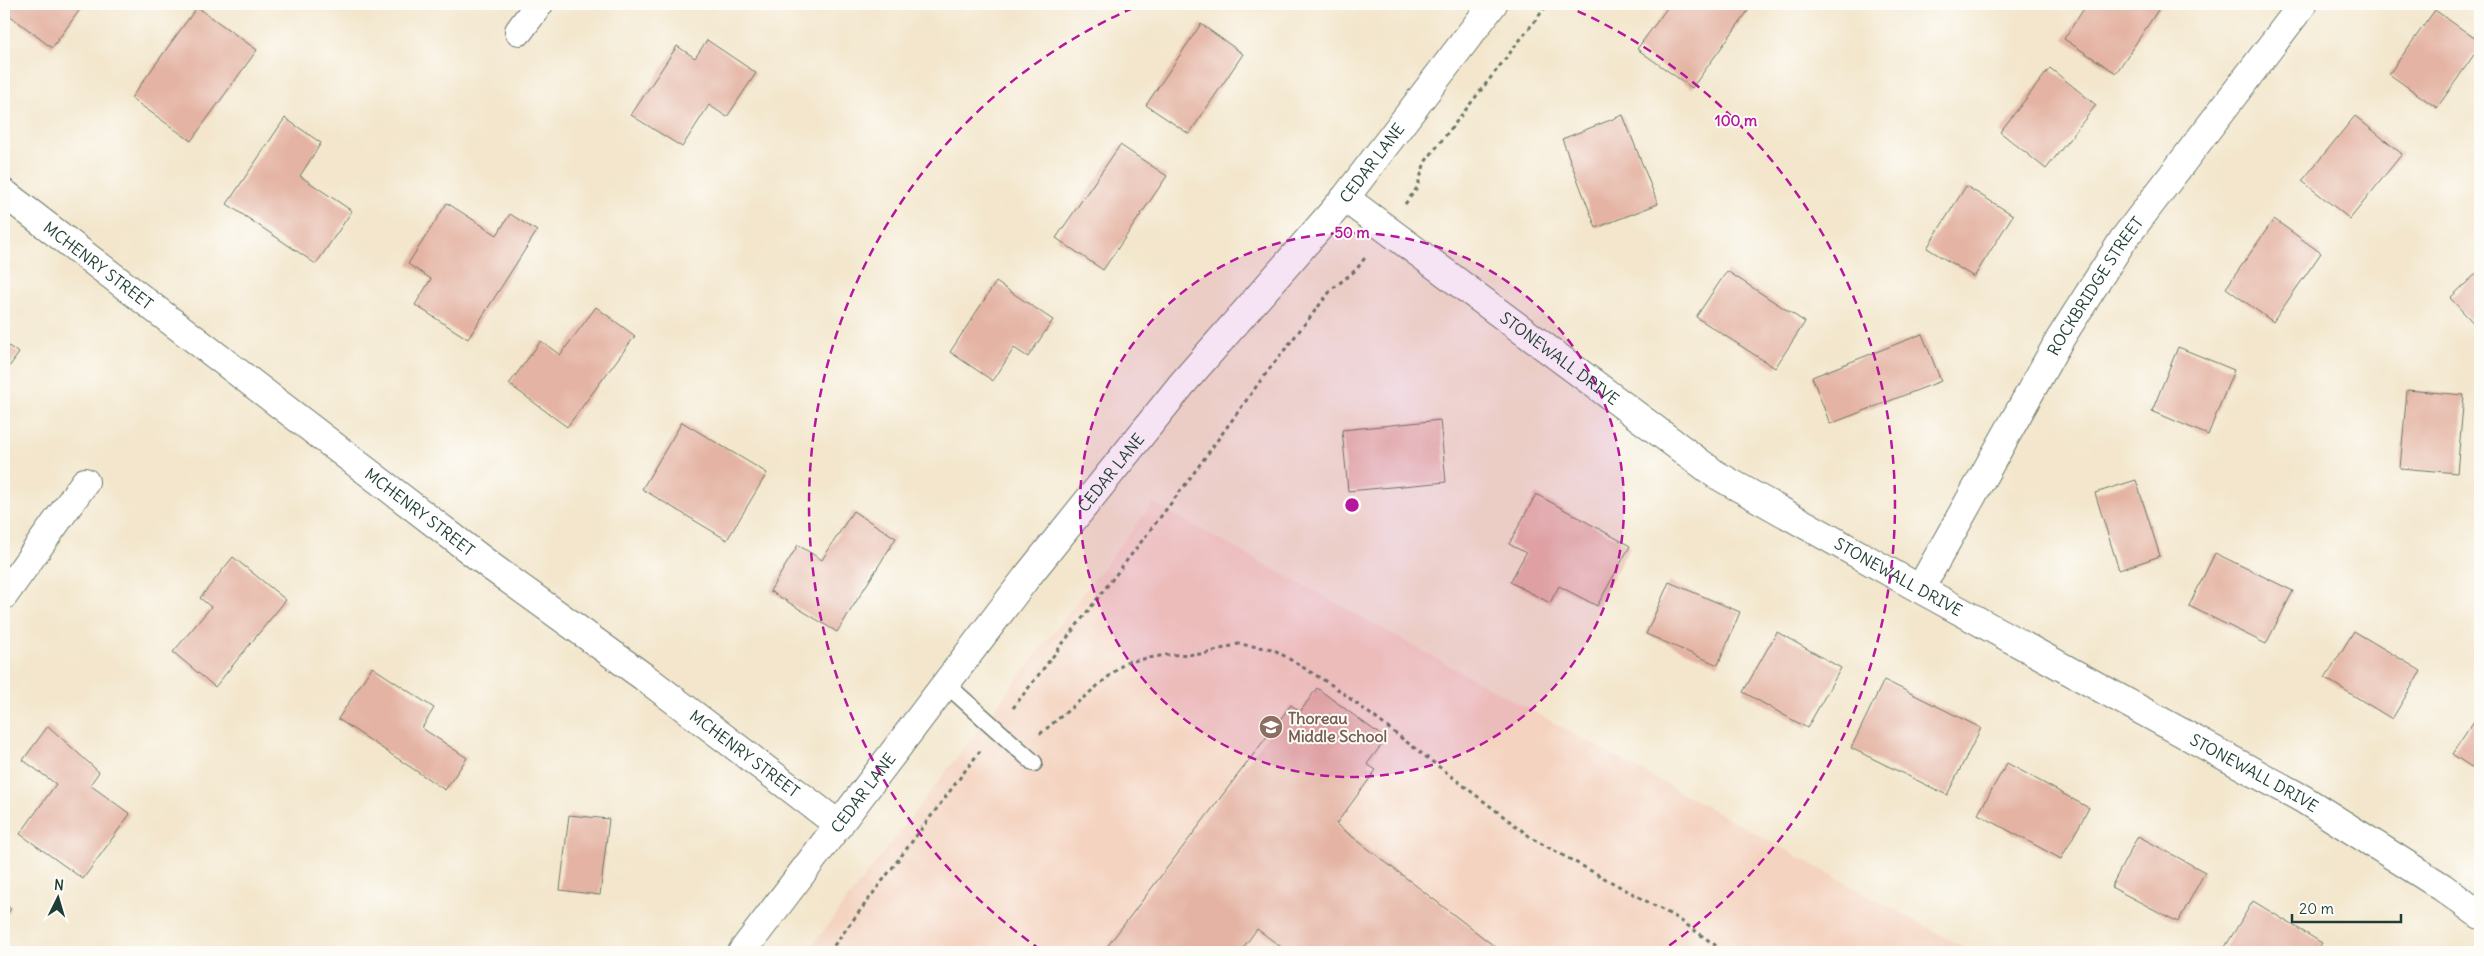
<svg xmlns="http://www.w3.org/2000/svg" width="2484" height="956" viewBox="0 0 2484 956" font-family="Delius,sans-serif">
  <style>
    .built { fill: #f4d3c0 }
    .building { fill: #e4b3a3 }
    .lines { fill: none; stroke-linecap: round; stroke-linejoin: round }
    .service-casing { stroke: #697869; stroke-width: 19 }
    .minor-casing { stroke: #697869; stroke-width: 30 }
    .secondary-casing { stroke: #697869; stroke-width: 30 }
    .path { stroke: #697869; stroke-width: 3; stroke-dasharray: 4 4; stroke-linecap: butt }
    .service { stroke: #fff; stroke-width: 16 }
    .minor { stroke: #fff; stroke-width: 28 }
    .secondary { stroke: #fff; stroke-width: 28 }
    .ring { fill: none; stroke: #b5179e; stroke-width: 2.5; stroke-dasharray: 9 6 }
    .labels { text-anchor: middle; stroke-width: 4; stroke-linejoin: round; paint-order: stroke }
    .street-label { font-size: 16px; fill: #1f3d34; stroke: #fdfcf7 }
    .education-label { font-size: 16px; font-weight: bold; fill: #785e54; stroke: #fdfcf7; text-anchor: start }
    .centre { fill: #b5179e; stroke: #fdfcf7; stroke-width: 2.5 }
    .ring-label { font-size: 15px; text-anchor: middle; font-weight: bold; fill: #b5179e; stroke: #fdfcf7; stroke-width: 4; stroke-linejoin: round; paint-order: stroke }
  </style>
  <rect width="100%" height="100%" fill="#fdfcf7"/>
  <filter id="ink" filterUnits="userSpaceOnUse"><feTurbulence type="fractalNoise" baseFrequency=".02" numOctaves="2"/><feDisplacementMap in="SourceGraphic" scale="10" xChannelSelector="R" yChannelSelector="G"/><feConvolveMatrix kernelMatrix="1 2 1 2 8 2 1 2 1" color-interpolation-filters="sRGB"/></filter>
  <filter id="wash" filterUnits="userSpaceOnUse"><feTurbulence type="fractalNoise" baseFrequency=".0096" numOctaves="4" result="noise"/><feDisplacementMap in="SourceGraphic" scale="20" xChannelSelector="R" yChannelSelector="G"/><feGaussianBlur stdDeviation="1.12" result="paint"/><feColorMatrix in="noise" values="0 0 0 0 0 0 0 0 0 0 0 0 0 0 0 0 0 1.4 0 .05"/><feComposite in="paint" operator="in"/></filter>
  <g filter="url(#wash)">
    <rect width="100%" height="100%" fill="#f3e6cc"/>
    <path class="built" d="M 1153,503 L 1972,952 L 807,952 Z"/>
    <g id="blocks">
      <path class="building" d="M 4,4 L 84,4 L 52,48 L 4,11 Z
        M 1670,4 L 1745,4 L 1750,8 L 1692,88 L 1637,49 Z
        M 2087,4 L 2162,4 L 2116,73 L 2064,39 Z
        M 197,7 L 257,50 L 191,141 L 131,98 Z
        M 2435,10 L 2480,42 L 2480,46 L 2437,108 L 2389,74 Z
        M 1201,24 L 1243,54 L 1189,134 L 1146,105 Z
        M 707,40 L 756,73 L 727,117 L 709,105 L 682,147 L 631,115 L 677,46 L 695,58 Z
        M 2050,68 L 2096,105 L 2046,169 L 2000,132 Z
        M 1623,115 L 1658,204 L 1596,228 L 1562,139 Z
        M 2355,116 L 2402,154 L 2350,219 L 2302,181 Z
        M 285,118 L 321,143 L 300,176 L 352,211 L 316,264 L 227,204 Z
        M 1120,145 L 1167,176 L 1103,270 L 1056,238 Z
        M 1966,186 L 2013,215 L 1974,277 L 1927,248 Z
        M 447,203 L 497,235 L 510,214 L 537,231 L 468,339 L 415,305 L 431,279 L 408,264 Z
        M 2274,219 L 2321,253 L 2273,322 L 2226,288 Z
        M 2480,270 L 2480,330 L 2450,298 Z
        M 1727,271 L 1805,322 L 1775,368 L 1696,317 Z
        M 996,282 L 1053,320 L 1028,357 L 1014,348 L 993,381 L 950,352 Z
        M 596,307 L 635,336 L 567,427 L 509,384 L 541,341 L 560,355 Z
        M 1922,334 L 1941,381 L 1830,424 L 1812,377 Z
        M 4,343 L 19,353 L 4,374 Z
        M 2178,347 L 2234,370 L 2208,435 L 2152,411 Z
        M 2407,390 L 2464,395 L 2457,473 L 2400,468 Z
        M 1440,420 L 1446,482 L 1348,491 L 1342,430 Z
        M 682,422 L 767,473 L 727,540 L 642,489 Z
        M 2136,480 L 2160,556 L 2119,570 L 2095,493 Z
        M 1536,494 L 1630,546 L 1597,606 L 1559,586 L 1550,603 L 1510,582 L 1526,553 L 1509,544 Z
        M 853,511 L 896,538 L 837,632 L 770,591 L 798,545 L 822,560 Z
        M 2215,553 L 2293,591 L 2266,644 L 2189,606 Z
        M 233,557 L 286,600 L 215,687 L 173,652 L 211,607 L 200,598 Z
        M 1669,582 L 1740,612 L 1718,665 L 1646,634 Z
        M 2354,631 L 2421,671 L 2392,719 L 2325,678 Z
        M 1777,632 L 1841,668 L 1807,728 L 1743,692 Z
        M 372,667 L 434,708 L 422,728 L 467,758 L 445,790 L 338,719 Z
        M 1884,680 L 1981,728 L 1947,795 L 1851,748 Z
        M 1317,688 L 1386,739 L 1367,764 L 1376,770 L 1336,824 L 1502,952 L 1288,952 L 1257,929 L 1240,952 L 1103,952 L 1291,705 L 1300,712 Z
        M 2480,712 L 2480,773 L 2452,754 Z
        M 48,726 L 99,772 L 90,785 L 130,814 L 83,879 L 20,834 L 56,784 L 23,760 Z
        M 2007,763 L 2089,808 L 2061,859 L 1978,814 Z
        M 569,815 L 609,819 L 600,895 L 560,890 Z
        M 2138,836 L 2205,872 L 2178,922 L 2111,887 Z
        M 2253,901 L 2322,943 L 2316,952 L 2222,952 Z
        M 4,903 L 11,909 L 4,918 Z"/>
    </g>
  </g>
  <g filter="url(#ink)">
    <use href="#blocks" fill-opacity="0" stroke="#697869" stroke-width="1"/>
    <g class="lines">
      <g class="service-casing">
        <path id="service" d="M 946,684 L 1034,763"/>
      </g>
      <g class="minor-casing">
        <g id="minor">
          <path d="M 519,31 L 539,4"/>
          <path id="s1" d="M 4,193 L 493,568 L 644,677 L 839,825"/>
          <path id="s2" d="M 1345,198 L 1715,474 L 1920,589 L 2303,799 L 2442,887 L 2480,915"/>
          <path id="s3" d="M 1920,589 L 2060,339 L 2123,240 L 2303,4"/>
          <path d="M 4,595 L 85,482"/>
        </g>
      </g>
      <g class="secondary-casing">
        <g id="secondary">
          <path id="s4" d="M 742,952 L 1026,578 L 1182,384 L 1345,198 L 1493,4"/>
        </g>
      </g>
      <path class="path" d="M 1405,204 L 1417,188 L 1425,162 L 1548,4
        M 1013,708 L 1185,485 L 1261,380 L 1332,289 L 1356,270 L 1367,255
        M 1040,734 L 1126,662 L 1166,655 L 1204,654 L 1238,644 L 1273,649 L 1335,687 L 1533,839 L 1677,918 L 1725,952
        M 829,952 L 980,751"/>
      <use href="#service" class="service"/>
      <use href="#minor" class="minor"/>
      <use href="#secondary" class="secondary"/>
    </g>
  </g>
  <circle cx="1352" cy="505" r="272" fill="#b5179e" fill-opacity=".12"/>
  <g class="ring">
    <circle cx="1352" cy="505" r="272"/>
    <path d="M1041 950A543 543 0 0 1 1140 5M1564 5A543 543 0 0 1 1663 950"/>
  </g>
  <defs>
    <g id="school-disc" transform="scale(1.25)"><circle r="9.5" fill="#8d6e63" stroke="#fdfcf7"/><path d="M0-5L7-2L0 1L-7-2ZM-4 1L0 2.5L4 1V4Q0 6-4 4Z" fill="#fff"/></g>
  </defs>
  <g fill-rule="evenodd">
    <use href="#school-disc" x="1271" y="727"/>
  </g>
  <g class="labels">
    <g class="street-label">
      <text dy="6" stroke="none"><textPath href="#s4" startOffset="1010">CEDAR LANE</textPath></text>
      <text dy="6" stroke="none"><textPath href="#s1" startOffset="119">MCHENRY STREET</textPath></text>
      <text dy="6" stroke="none"><textPath href="#s3" startOffset="350">ROCKBRIDGE STREET</textPath></text>
      <text dy="6" stroke="none"><textPath href="#s2" startOffset="268">STONEWALL DRIVE</textPath></text>
      <text dy="6" stroke="none"><textPath href="#s4" startOffset="605">CEDAR LANE</textPath></text>
      <text dy="6" stroke="none"><textPath href="#s1" startOffset="524">MCHENRY STREET</textPath></text>
      <text dy="6" stroke="none"><textPath href="#s2" startOffset="672">STONEWALL DRIVE</textPath></text>
      <text dy="6" stroke="none"><textPath href="#s1" startOffset="929">MCHENRY STREET</textPath></text>
      <text dy="6" stroke="none"><textPath href="#s2" startOffset="1078">STONEWALL DRIVE</textPath></text>
      <text dy="6" stroke="none"><textPath href="#s4" startOffset="200">CEDAR LANE</textPath></text>
    </g>
    <g class="education-label">
      <text x="1288" y="724">Thoreau<tspan x="1288" dy="18">Middle School</tspan></text>
    </g>
  </g>
  <circle cx="1352" cy="505" r="8" class="centre"/>
  <g class="ring-label">
    <text x="1736" y="126">100 m</text>
    <text x="1352" y="238">50 m</text>
  </g>
  <rect width="2484" height="956" fill="none" stroke="#fdfcf7" stroke-width="20"/>
  <g transform="translate(58 898) rotate(5)" stroke="#fdfcf7" stroke-width="4" paint-order="stroke">
  <path d="M0-4L9 19L0 12L-9 19Z" fill="#1f3d34"/>
  <text y="-8" font-size="14" font-weight="bold" text-anchor="middle" fill="#1f3d34">N</text>
  </g>
  <path d="M2292 914v8h109v-8" fill="none" stroke="#1f3d34" stroke-width="2.5"/>
  <text x="2299" y="914" font-size="15" fill="#1f3d34" stroke="#fdfcf7" stroke-width="4" paint-order="stroke">20 m</text>
</svg>
